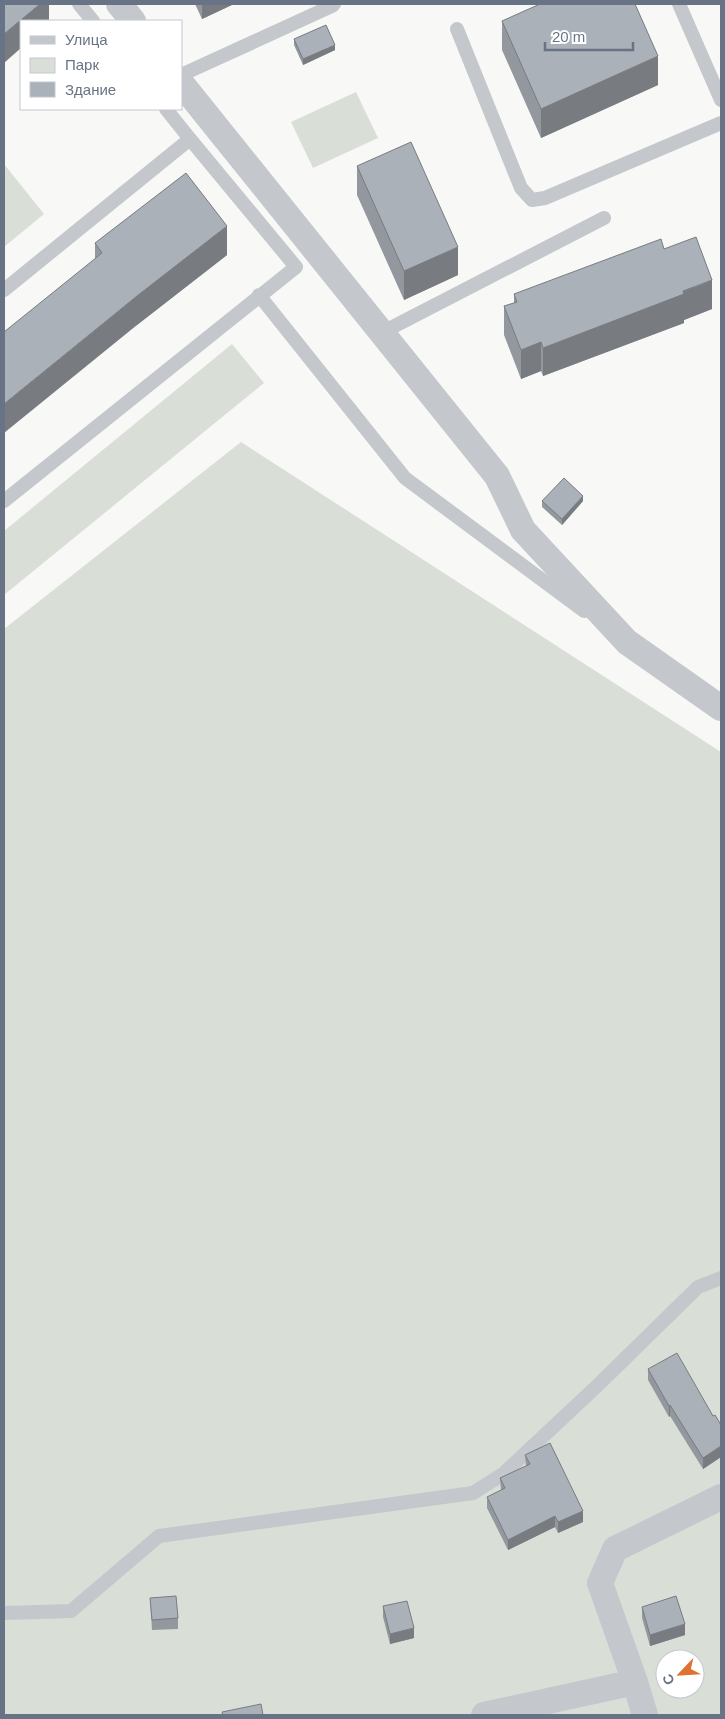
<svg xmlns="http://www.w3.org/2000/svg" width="725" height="1719" viewBox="0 0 725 1719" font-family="Arial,sans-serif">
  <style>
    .green { fill: #d9dfd7; fill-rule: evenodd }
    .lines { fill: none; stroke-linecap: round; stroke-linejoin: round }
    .lane { stroke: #c4c7cb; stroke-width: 14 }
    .street { stroke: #c4c7cb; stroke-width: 26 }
    .wall { fill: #93989e }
    .shaded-wall { fill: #787c81 }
    .building { fill: #abb1b8; stroke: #787c81 }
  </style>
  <rect width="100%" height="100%" fill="#f8f8f6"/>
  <path class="green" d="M 356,92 L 378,138 L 313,168 L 291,122 Z
    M 4,164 L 44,214 L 4,247 Z
    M 232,344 L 264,383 L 4,595 L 4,531 Z
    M 241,442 L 721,752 L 721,1715 L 4,1715 L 4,629 ZM 665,1659 L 695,1659 L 695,1689 L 665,1689 Z"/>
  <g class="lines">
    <path class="lane" d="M 79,4 L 93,21
      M 679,4 L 721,100
      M 457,29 L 521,188 L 532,200 L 545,198 L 721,123
      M 181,75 L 332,6 L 334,4
      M 166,109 L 190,139
      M 4,290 L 190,139 L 296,267 L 4,501
      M 259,295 L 405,478 L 584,611
      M 383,332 L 604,218
      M 4,1613 L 71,1611 L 159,1536 L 473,1493 L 503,1474 L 598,1385 L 698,1287 L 721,1278"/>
    <path class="street" d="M 119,4 L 133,21
      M 181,83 L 497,476 L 523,530 L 627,642 L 721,708
      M 484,1715 L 635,1682
      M 645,1715 L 635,1682 L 600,1583 L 615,1549 L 721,1497"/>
  </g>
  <path class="wall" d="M 195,4 L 234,4 L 202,19 Z
    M 502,21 L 658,85 L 541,138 L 502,50 Z
    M 294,39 L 335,50 L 303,65 L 294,45 Z
    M 357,166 L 458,275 L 404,300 L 357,195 Z
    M 95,243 L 227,255 L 137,325 L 95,258 Z
    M 664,249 L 712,309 L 684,320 L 684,323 L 543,376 L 541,371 L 521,379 L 504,335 L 504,306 L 514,303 L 514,294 Z
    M 542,501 L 583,501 L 562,525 L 542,507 Z
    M 648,1369 L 713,1416 L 721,1425 L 721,1457 L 703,1469 L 670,1416 L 669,1417 L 648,1380 Z
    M 525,1455 L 583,1522 L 558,1533 L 555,1527 L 508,1550 L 487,1508 L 487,1497 L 501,1490 L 500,1478 L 526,1466 Z
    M 150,1598 L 178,1618 L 178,1629 L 152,1630 Z
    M 383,1606 L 414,1638 L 390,1644 L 383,1617 Z
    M 642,1607 L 685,1635 L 650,1646 L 642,1618 Z"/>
  <path class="shaded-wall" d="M 40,4 L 49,4 L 49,21 L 21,21 L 21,48 L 4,63 L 4,34 Z
    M 202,4 L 234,4 L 202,19 Z
    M 335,45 L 335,50 L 303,65 L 303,59 Z
    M 658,56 L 658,85 L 541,138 L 541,109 Z
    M 227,226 L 227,255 L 137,325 L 4,433 L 4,404 L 137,296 Z
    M 458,247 L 458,275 L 404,300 L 404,271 Z
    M 712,280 L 712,309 L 684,320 L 684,323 L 543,376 L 543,348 Z
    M 541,342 L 541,371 L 521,379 L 521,350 Z
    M 583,496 L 583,501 L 562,525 L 562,519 Z
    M 670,1405 L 670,1416 L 669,1417 L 669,1406 Z
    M 721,1446 L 721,1457 L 703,1469 L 703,1458 Z
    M 583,1511 L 583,1522 L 558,1533 L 558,1522 Z
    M 555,1516 L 555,1527 L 508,1550 L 508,1540 Z
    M 685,1624 L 685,1635 L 650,1646 L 650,1635 Z
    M 414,1628 L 414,1638 L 390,1644 L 390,1634 Z"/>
  <path class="building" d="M 4,4 L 40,4 L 4,34 Z
    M 540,4 L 635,4 L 658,56 L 541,109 L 502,21 Z
    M 326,25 L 335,45 L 303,59 L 294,39 Z
    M 411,142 L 458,247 L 404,271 L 357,166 Z
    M 186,173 L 227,226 L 137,296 L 4,404 L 4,332 L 102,253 L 95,243 Z
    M 696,237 L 712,280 L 683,291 L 684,294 L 543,348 L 541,342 L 521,350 L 504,306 L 517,302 L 514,294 L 661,239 L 664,249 Z
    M 564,478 L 583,496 L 562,519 L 542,501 Z
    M 677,1353 L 713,1416 L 715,1415 L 721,1425 L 721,1446 L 703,1458 L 670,1405 L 669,1406 L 648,1369 Z
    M 550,1443 L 583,1511 L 558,1522 L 555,1516 L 508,1540 L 487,1497 L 505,1488 L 500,1478 L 530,1464 L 525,1455 Z
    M 176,1596 L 178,1618 L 152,1620 L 150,1598 Z
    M 676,1596 L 685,1624 L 650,1635 L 642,1607 Z
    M 407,1601 L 414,1628 L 390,1634 L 383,1606 Z
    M 261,1704 L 263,1715 L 223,1715 L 222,1712 Z"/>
  <rect width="725" height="1719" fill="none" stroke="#687486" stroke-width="10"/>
  <rect x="20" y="20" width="162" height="90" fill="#ffffff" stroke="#c3c7cf"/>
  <rect x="30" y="36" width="25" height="8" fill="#c4c7cb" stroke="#c3c7cf"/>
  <text x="65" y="45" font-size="15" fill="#687486">Улица</text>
  <rect x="30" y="58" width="25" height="15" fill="#d9dfd7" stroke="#c3c7cf"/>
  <text x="65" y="70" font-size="15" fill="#687486">Парк</text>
  <rect x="30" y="82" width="25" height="15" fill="#abb1b8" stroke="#c3c7cf"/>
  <text x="65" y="95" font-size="15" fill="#687486">Здание</text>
  <g transform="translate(680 1674) rotate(245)"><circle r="24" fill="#ffffff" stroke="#c3c7cf"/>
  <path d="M0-4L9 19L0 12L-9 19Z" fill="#dd7231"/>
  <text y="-8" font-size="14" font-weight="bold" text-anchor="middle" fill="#687486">С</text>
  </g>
  <path d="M545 42v8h88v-8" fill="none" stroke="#687486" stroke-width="2.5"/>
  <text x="552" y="42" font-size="15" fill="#687486" stroke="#ffffff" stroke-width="4" paint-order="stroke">20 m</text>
</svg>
